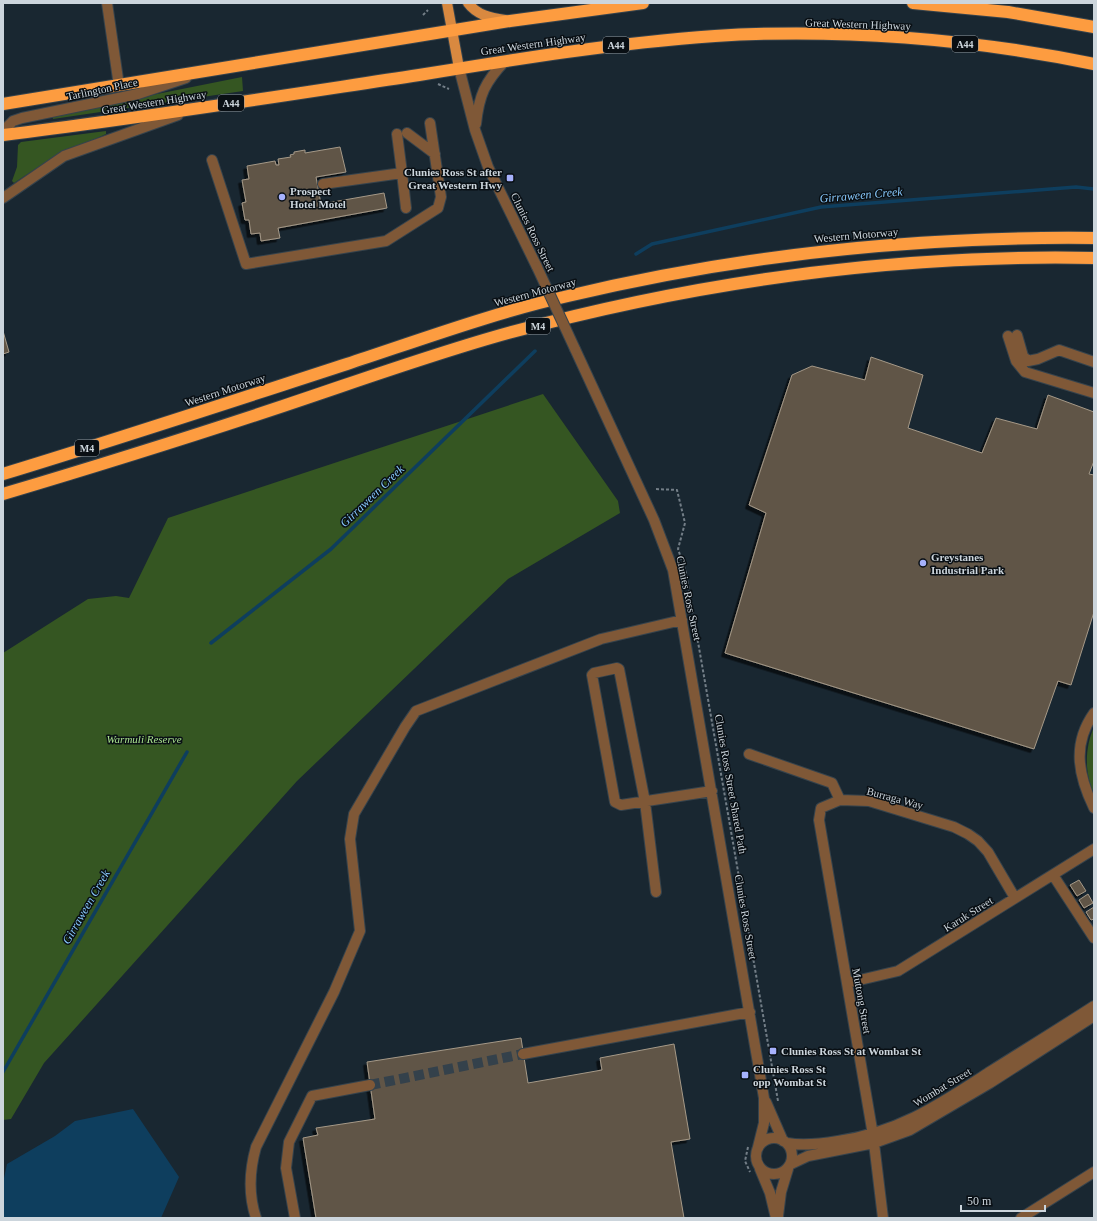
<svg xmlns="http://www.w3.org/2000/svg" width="1097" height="1221" viewBox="0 0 1097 1221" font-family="Georgia,serif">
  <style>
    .green { fill: #355622 }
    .water { fill: #0e3e5e }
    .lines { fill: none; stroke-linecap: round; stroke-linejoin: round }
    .stream { stroke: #0e3e5e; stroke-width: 3.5 }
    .building { fill: #605546; stroke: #a59988; filter: url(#shadow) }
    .minor-tunnel { stroke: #34414b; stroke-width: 10; stroke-dasharray: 10 5; stroke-linecap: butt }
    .minor-casing { stroke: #36434c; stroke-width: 12 }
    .major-casing { stroke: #36434c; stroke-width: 12 }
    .highway-casing { stroke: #36434c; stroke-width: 14 }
    .path { stroke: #737e87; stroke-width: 2; stroke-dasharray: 3 2; stroke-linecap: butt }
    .minor { stroke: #7f5837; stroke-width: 10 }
    .major { stroke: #d98940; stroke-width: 10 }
    .highway { stroke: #fd9c40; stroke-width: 12 }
    .minor-bridge-casing { stroke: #36434c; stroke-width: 12; stroke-linecap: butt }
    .minor-bridge { stroke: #7f5837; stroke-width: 10 }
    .poi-dot { fill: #a6b1fc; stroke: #090f14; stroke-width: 1.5 }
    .labels { text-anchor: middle; stroke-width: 3; stroke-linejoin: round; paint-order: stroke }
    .shield { fill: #090f14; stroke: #929aa0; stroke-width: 1 }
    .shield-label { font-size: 10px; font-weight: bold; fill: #ccd5dc }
    .street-label { font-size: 11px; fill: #ccd5dc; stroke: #090f14 }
    .poi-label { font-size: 11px; font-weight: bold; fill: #ccd5dc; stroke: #090f14; text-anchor: start }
    .park-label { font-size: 11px; font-style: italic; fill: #aae28e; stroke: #090f14 }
    .water-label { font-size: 12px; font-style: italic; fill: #88c9fd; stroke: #090f14 }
  </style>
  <defs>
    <filter id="shadow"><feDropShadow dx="-3.5" dy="3.5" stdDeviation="0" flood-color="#0009"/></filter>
  </defs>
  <rect width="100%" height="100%" fill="#192731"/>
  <path class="green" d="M 242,77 L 243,91 L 53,119 L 52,115 Z
    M 106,131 L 106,134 L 49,160 L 14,183 L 12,181 L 17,167 L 18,145 L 21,142 Z
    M 543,394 L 618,501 L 620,513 L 508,579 L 297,781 L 44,1063 L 11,1119 L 3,1120 L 3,653 L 88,599 L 116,596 L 129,598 L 168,518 Z
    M 1094,727 L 1094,793 C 1084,773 1085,747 1094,727 Z"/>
  <path class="water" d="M 133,1109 L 179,1177 L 161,1218 L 3,1218 L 3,1183 L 7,1164 L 55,1136 L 75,1121 Z"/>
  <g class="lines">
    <path class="stream" d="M 636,254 L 652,244 L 821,207 L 1076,187 L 1094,189
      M 211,643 L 331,549 L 535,351
      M 3,1072 L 187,752"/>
  </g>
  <path class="building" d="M 340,147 L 346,172 L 316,177 L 321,204 L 384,193 L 387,208 L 278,228 L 280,238 L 261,241 L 260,233 L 251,234 L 249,220 L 245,220 L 242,203 L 246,202 L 242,180 L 249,179 L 247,166 L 275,161 L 276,165 L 279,165 L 278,159 L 291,157 L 290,155 L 294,154 L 294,152 L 305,150 L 305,153 Z
    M 3,331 L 9,352 L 3,354 Z
    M 871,357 L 923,375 L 908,428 L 982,453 L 996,418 L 1037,429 L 1048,395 L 1094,412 L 1094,461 L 1089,474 L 1094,475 L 1094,612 L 1071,685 L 1058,681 L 1034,749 L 725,653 L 766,513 L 749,505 L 792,375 L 812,366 L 865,380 Z
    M 1079,880 L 1086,891 L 1077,896 L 1070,885 Z
    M 1088,894 L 1093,903 L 1084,908 L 1079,900 Z
    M 1094,907 L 1094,919 L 1091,920 L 1086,912 Z
    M 521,1038 L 528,1083 L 602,1070 L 600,1058 L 674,1044 L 690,1139 L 671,1142 L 684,1218 L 316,1218 L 303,1138 L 318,1135 L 316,1128 L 375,1119 L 367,1062 Z"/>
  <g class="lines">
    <path class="minor-tunnel" d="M 370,1085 L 523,1054"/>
    <g class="minor-casing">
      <path id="minor" d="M 107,3 L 119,86
        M 459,68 L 475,130 L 488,167 L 537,267
        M 476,124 C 479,95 485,82 505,61
        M 3,131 L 13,121 L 22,118 L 138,94 L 186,78
        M 407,133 L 435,154
        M 212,160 L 246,264 L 386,241 L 438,208 L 441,197 L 430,123
        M 402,173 L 406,208
        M 323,184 L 402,173 L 397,134
        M 3,198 L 64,156 L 178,115
        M 1017,335 L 1023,356 L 1028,361 L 1038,359 L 1059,350 L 1094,362
        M 1008,336 L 1016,361 L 1025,372 L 1094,393
        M 575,349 L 654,520 L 673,570 L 764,1098 L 764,1123 L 758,1147
        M 1094,713 C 1072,744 1078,775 1094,808
        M 749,754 L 832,783 L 840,800 L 869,801 L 954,827 L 968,834 L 978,841 L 988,852 L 1015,898
        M 840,800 L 821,808 L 819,820 L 873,1135 L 883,1218
        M 1053,875 L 1094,938
        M 656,892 L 645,802 L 619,669 L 617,668 L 594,673 L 592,675 L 615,802 L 621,805 L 712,791
        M 847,983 L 898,971 L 1094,849
        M 523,1054 L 750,1012
        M 766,1102 L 783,1141
        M756 1156a18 18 0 1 1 36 0a18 18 0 1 1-36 0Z
        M 787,1143 C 804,1146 820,1144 838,1141 C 900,1132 940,1104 991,1071 C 1026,1049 1060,1028 1094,1006
        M 791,1164 L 808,1156 L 874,1143 L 910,1130 L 990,1083 L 1094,1016
        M 760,1169 L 770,1193 L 776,1218
        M 778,1216 L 781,1192 L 788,1169
        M 256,1218 C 248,1194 249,1172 256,1147 L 334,992 L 360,931 L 350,839 L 354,814 L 405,727 L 416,711 L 601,639 L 682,620
        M 295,1218 L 286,1168 L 289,1142 L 312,1096 L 370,1085
        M 1021,1218 L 1094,1172"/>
    </g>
    <g class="major-casing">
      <path id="major" d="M 447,3 L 459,68
        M 468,3 C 477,15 490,18 505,20"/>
    </g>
    <g class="highway-casing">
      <path id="highway" d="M 913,3 L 1008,12 L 1094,27
        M 3,104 L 510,21 L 643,3
        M 3,135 C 142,118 280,96 419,75 C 517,59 615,43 715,36 C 838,28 973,39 1094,64
        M 3,474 C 118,439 233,401 347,364 C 420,340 493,313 568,296 C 740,255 917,236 1094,238
        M 3,494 C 97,466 190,437 283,406 C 358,381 432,354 508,333 C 700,281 896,254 1094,258"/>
    </g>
    <path class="path" d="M 423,15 L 428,10
      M 438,84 L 449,89
      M 656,489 L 677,490 L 685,523 L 678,549 L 686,573 L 778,1101
      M 748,1147 L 745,1161 L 750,1172"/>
    <use href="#minor" class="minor"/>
    <use href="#major" class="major"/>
    <use href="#highway" class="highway"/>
    <g class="minor-bridge-casing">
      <path id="minor-bridge" d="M 537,267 L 575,349"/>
    </g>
    <use href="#minor-bridge" class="minor-bridge"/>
  </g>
  <g class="poi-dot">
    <rect x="506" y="174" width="8" height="8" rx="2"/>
    <circle cx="282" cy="197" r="4"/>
    <circle cx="923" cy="563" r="4"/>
    <rect x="769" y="1047" width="8" height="8" rx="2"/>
    <rect x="741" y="1071" width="8" height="8" rx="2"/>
  </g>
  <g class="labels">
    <g class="shield">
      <rect x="952" y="36" width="26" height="16" rx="3"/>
      <rect x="603" y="37" width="26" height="16" rx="3"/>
      <rect x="218" y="95" width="26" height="16" rx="3"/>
      <rect x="526" y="318" width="24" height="16" rx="3"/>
      <rect x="75" y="440" width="24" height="16" rx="3"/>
    </g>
    <g class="shield-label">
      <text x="965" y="48">A44</text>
      <text x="616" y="49">A44</text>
      <text x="231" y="107">A44</text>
      <text x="538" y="330">M4</text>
      <text x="87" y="452">M4</text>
    </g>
    <g class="street-label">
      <text transform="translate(858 24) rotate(2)" y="4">Great Western Highway</text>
      <text transform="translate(533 44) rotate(-8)" y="4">Great Western Highway</text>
      <text transform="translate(102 89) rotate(-12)" y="4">Tarlington Place</text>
      <text transform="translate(154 102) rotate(-9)" y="4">Great Western Highway</text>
      <text transform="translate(533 232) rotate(64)" y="4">Clunies Ross Street</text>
      <text transform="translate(856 235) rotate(-5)" y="4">Western Motorway</text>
      <text transform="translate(535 292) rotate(-15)" y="4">Western Motorway</text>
      <text transform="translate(225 390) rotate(-18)" y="4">Western Motorway</text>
      <text transform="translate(689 598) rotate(78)" y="4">Clunies Ross Street</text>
      <text transform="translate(731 784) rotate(80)" y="4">Clunies Ross Street Shared Path</text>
      <text transform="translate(895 798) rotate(15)" y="4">Burraga Way</text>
      <text transform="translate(968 914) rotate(-32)" y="4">Karuk Street</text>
      <text transform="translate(746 917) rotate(80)" y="4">Clunies Ross Street</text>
      <text transform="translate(862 1001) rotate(80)" y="4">Muttong Street</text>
      <text transform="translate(942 1087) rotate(-31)" y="4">Wombat Street</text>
    </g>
    <g class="poi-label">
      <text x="502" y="176" text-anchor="end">Clunies Ross St after<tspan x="502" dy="13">Great Western Hwy</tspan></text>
      <text x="290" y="195">Prospect<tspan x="290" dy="13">Hotel Motel</tspan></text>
      <text x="931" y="561">Greystanes<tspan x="931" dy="13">Industrial Park</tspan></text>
      <text x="781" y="1055">Clunies Ross St at Wombat St</text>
      <text x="753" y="1073">Clunies Ross St<tspan x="753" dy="13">opp Wombat St</tspan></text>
    </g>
    <g class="park-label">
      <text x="144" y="743">Warmuli Reserve</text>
    </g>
    <g class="water-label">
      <text transform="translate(861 195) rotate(-5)" y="4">Girraween Creek</text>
      <text transform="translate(372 496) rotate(-44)" y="4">Girraween Creek</text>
      <text transform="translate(86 907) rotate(-60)" y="4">Girraween Creek</text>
    </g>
  </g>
  <rect width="1097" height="1221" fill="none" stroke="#ccd5dc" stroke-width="8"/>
  <path d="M961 1205v6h84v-6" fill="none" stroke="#ccd5dc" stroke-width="2"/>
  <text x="967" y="1205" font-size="12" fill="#ccd5dc" stroke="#090f14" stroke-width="3" paint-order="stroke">50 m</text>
</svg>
